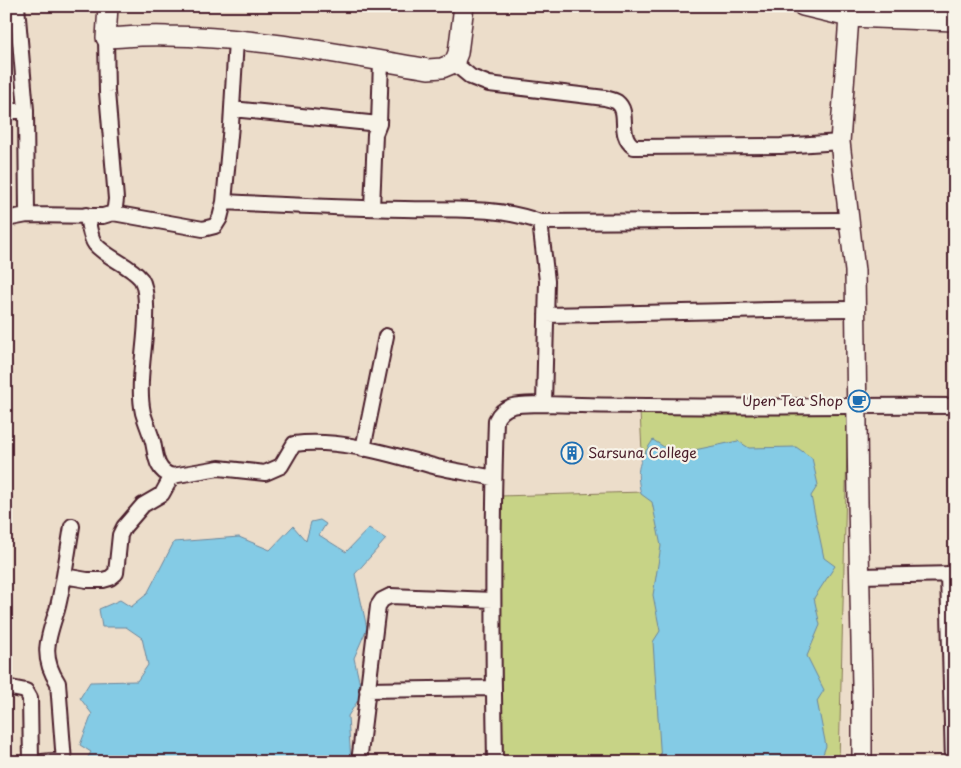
<svg xmlns="http://www.w3.org/2000/svg" width="961" height="768" viewBox="0 0 961 768" font-family="'Playpen Sans',sans-serif">
  <style>
    .green { fill: #c7d386; stroke: #887958 }
    .water { fill: #84cbe5; stroke: #6d869b }
    .lines { fill: none; stroke-linecap: round; stroke-linejoin: round }
    .street-casing { stroke: #4a1f2b; stroke-width: 18 }
    .secondary-casing { stroke: #4a1f2b; stroke-width: 22 }
    .street { stroke: #f7f3e8; stroke-width: 14 }
    .secondary { stroke: #f7f3e8; stroke-width: 19 }
    .labels { text-anchor: middle; stroke-width: 4.5; stroke-linejoin: round; paint-order: stroke }
    .poi-label { font-size: 14px; fill: #4a1f2b; stroke: #f7f3e8; text-anchor: end }
  </style>
  <rect width="100%" height="100%" fill="#ecddca"/>
  <filter id="ink" filterUnits="userSpaceOnUse"><feTurbulence type="fractalNoise" baseFrequency=".02" numOctaves="2"/><feDisplacementMap in="SourceGraphic" scale="10" xChannelSelector="R" yChannelSelector="G"/><feConvolveMatrix kernelMatrix="1 2 1 2 8 2 1 2 1" color-interpolation-filters="sRGB"/></filter>
  <g filter="url(#ink)">
    <path class="green" d="M 848,409 L 839,762 L 503,762 L 499,496 L 644,492 L 640,412 Z"/>
    <path class="water" d="M 653,440 L 675,454 L 738,441 L 749,448 L 796,447 L 812,458 L 818,485 L 811,496 L 824,558 L 835,566 L 814,598 L 820,625 L 807,656 L 824,690 L 817,701 L 826,746 L 820,762 L 661,762 L 653,642 L 660,631 L 653,595 L 661,546 L 652,502 L 641,494 C 635,469 639,461 653,440 Z
      M 320,520 L 326,524 L 319,535 L 346,552 L 369,528 L 386,539 L 355,574 L 367,628 L 354,658 L 362,694 L 348,716 L 351,762 L 85,762 L 91,752 L 80,745 L 92,714 L 80,698 L 90,682 L 137,681 L 148,665 L 142,638 L 126,627 L 102,627 L 99,609 L 120,600 L 131,607 L 147,594 L 174,542 L 239,537 L 270,550 L 293,526 L 306,541 L 311,522 Z"/>
    <g class="lines">
      <g class="street-casing">
        <path id="street" d="M 17,6 L 26,110 L 27,215
          M 106,38 L 107,92 L 116,199 L 115,207 L 113,213
          M 454,63 L 471,77 L 489,84 L 605,98 C 608,99 614,100 617,102 C 631,113 616,134 634,147 L 781,146 L 840,142
          M 232,109 L 379,124
          M 6,112 L 26,110
          M 224,202 C 284,205 344,208 404,209 C 447,210 500,206 540,222 L 850,220
          M 372,208 L 375,134 L 379,124 L 381,61
          M 86,215 C 89,223 90,238 95,244 C 108,259 129,264 141,279 C 145,285 146,299 146,305 C 148,338 136,380 143,413 C 146,423 150,432 153,442 C 156,456 156,471 172,476 L 219,468 L 265,473 L 281,466 L 294,444 C 341,438 392,455 437,467 C 456,471 475,474 494,478
          M 6,219 L 27,215 L 103,216 L 113,213 L 203,229 L 215,226 L 220,218 L 224,202 L 231,125 L 236,40
          M 546,315 C 649,314 752,309 856,309
          M 544,404 C 681,409 818,405 955,406
          M 363,449 L 386,336
          M 948,574 L 953,762
          M 64,576 L 72,526
          M 860,576 L 955,574
          M 6,687 L 26,691 L 30,698 L 31,762
          M 367,690 L 494,688
          M 42,762 L 64,760
          M 64,762 L 58,683 C 40,656 48,638 57,610 C 60,599 62,587 64,576 L 87,580 L 103,580 L 110,578 L 116,573 L 120,535 L 124,527 L 143,505 L 162,494 L 172,476
          M 359,762 L 378,606 L 382,600 L 390,596 L 493,600
          M 495,762 C 493,648 492,534 496,420 C 505,401 525,405 544,404 L 547,281 L 540,222"/>
      </g>
      <g class="secondary-casing">
        <path id="secondary" d="M 108,6 L 106,38 C 126,37 147,35 167,36 C 255,37 341,54 428,69 L 442,68 L 454,63 L 458,53 L 464,6
          M 803,6 L 849,17 L 955,21
          M 849,17 L 840,142 L 855,271 L 858,502 L 862,686 L 862,762"/>
      </g>
      <use href="#street" class="street"/>
      <use href="#secondary" class="secondary"/>
    </g>
  </g>
  <defs>
    <g id="cafe-ring" transform="scale(1.125)"><circle r="9.5" fill="#f7f3e8" stroke="#1f6fb2" stroke-width="1.5"/><path d="M-5.5-4.5H6V0H3Q3 3.5 0 3.5H-2.5Q-5.5 3.5-5.5 0ZM3-3.2v2h1.7v-2ZM-6 4.5H4V6H-6Z" fill="#1f6fb2"/></g>
    <g id="building-ring" transform="scale(1.125)"><circle r="9.5" fill="#f7f3e8" stroke="#1f6fb2" stroke-width="1.5"/><path d="M-4-6H4V6H1V3H-1V6H-4ZM-2.5-4.3h1.7v1.8h-1.7ZM.8-4.3h1.7v1.8H.8ZM-2.5-1h1.7V.8h-1.7ZM.8-1h1.7V.8H.8Z" fill="#1f6fb2"/></g>
  </defs>
  <g fill-rule="evenodd">
    <use href="#cafe-ring" x="859" y="401"/>
    <use href="#building-ring" x="572" y="453"/>
  </g>
  <g class="labels">
    <g class="poi-label">
      <text x="843" y="406">Upen Tea Shop</text>
      <text x="588" y="458" text-anchor="start">Sarsuna College</text>
    </g>
  </g>
  <rect width="961" height="768" fill="none" stroke="#f7f3e8" stroke-width="25"/>
  <rect x="12" y="12" width="936" height="743" fill="none" stroke="#4a1f2b" stroke-width="2" filter="url(#ink)"/>
</svg>
